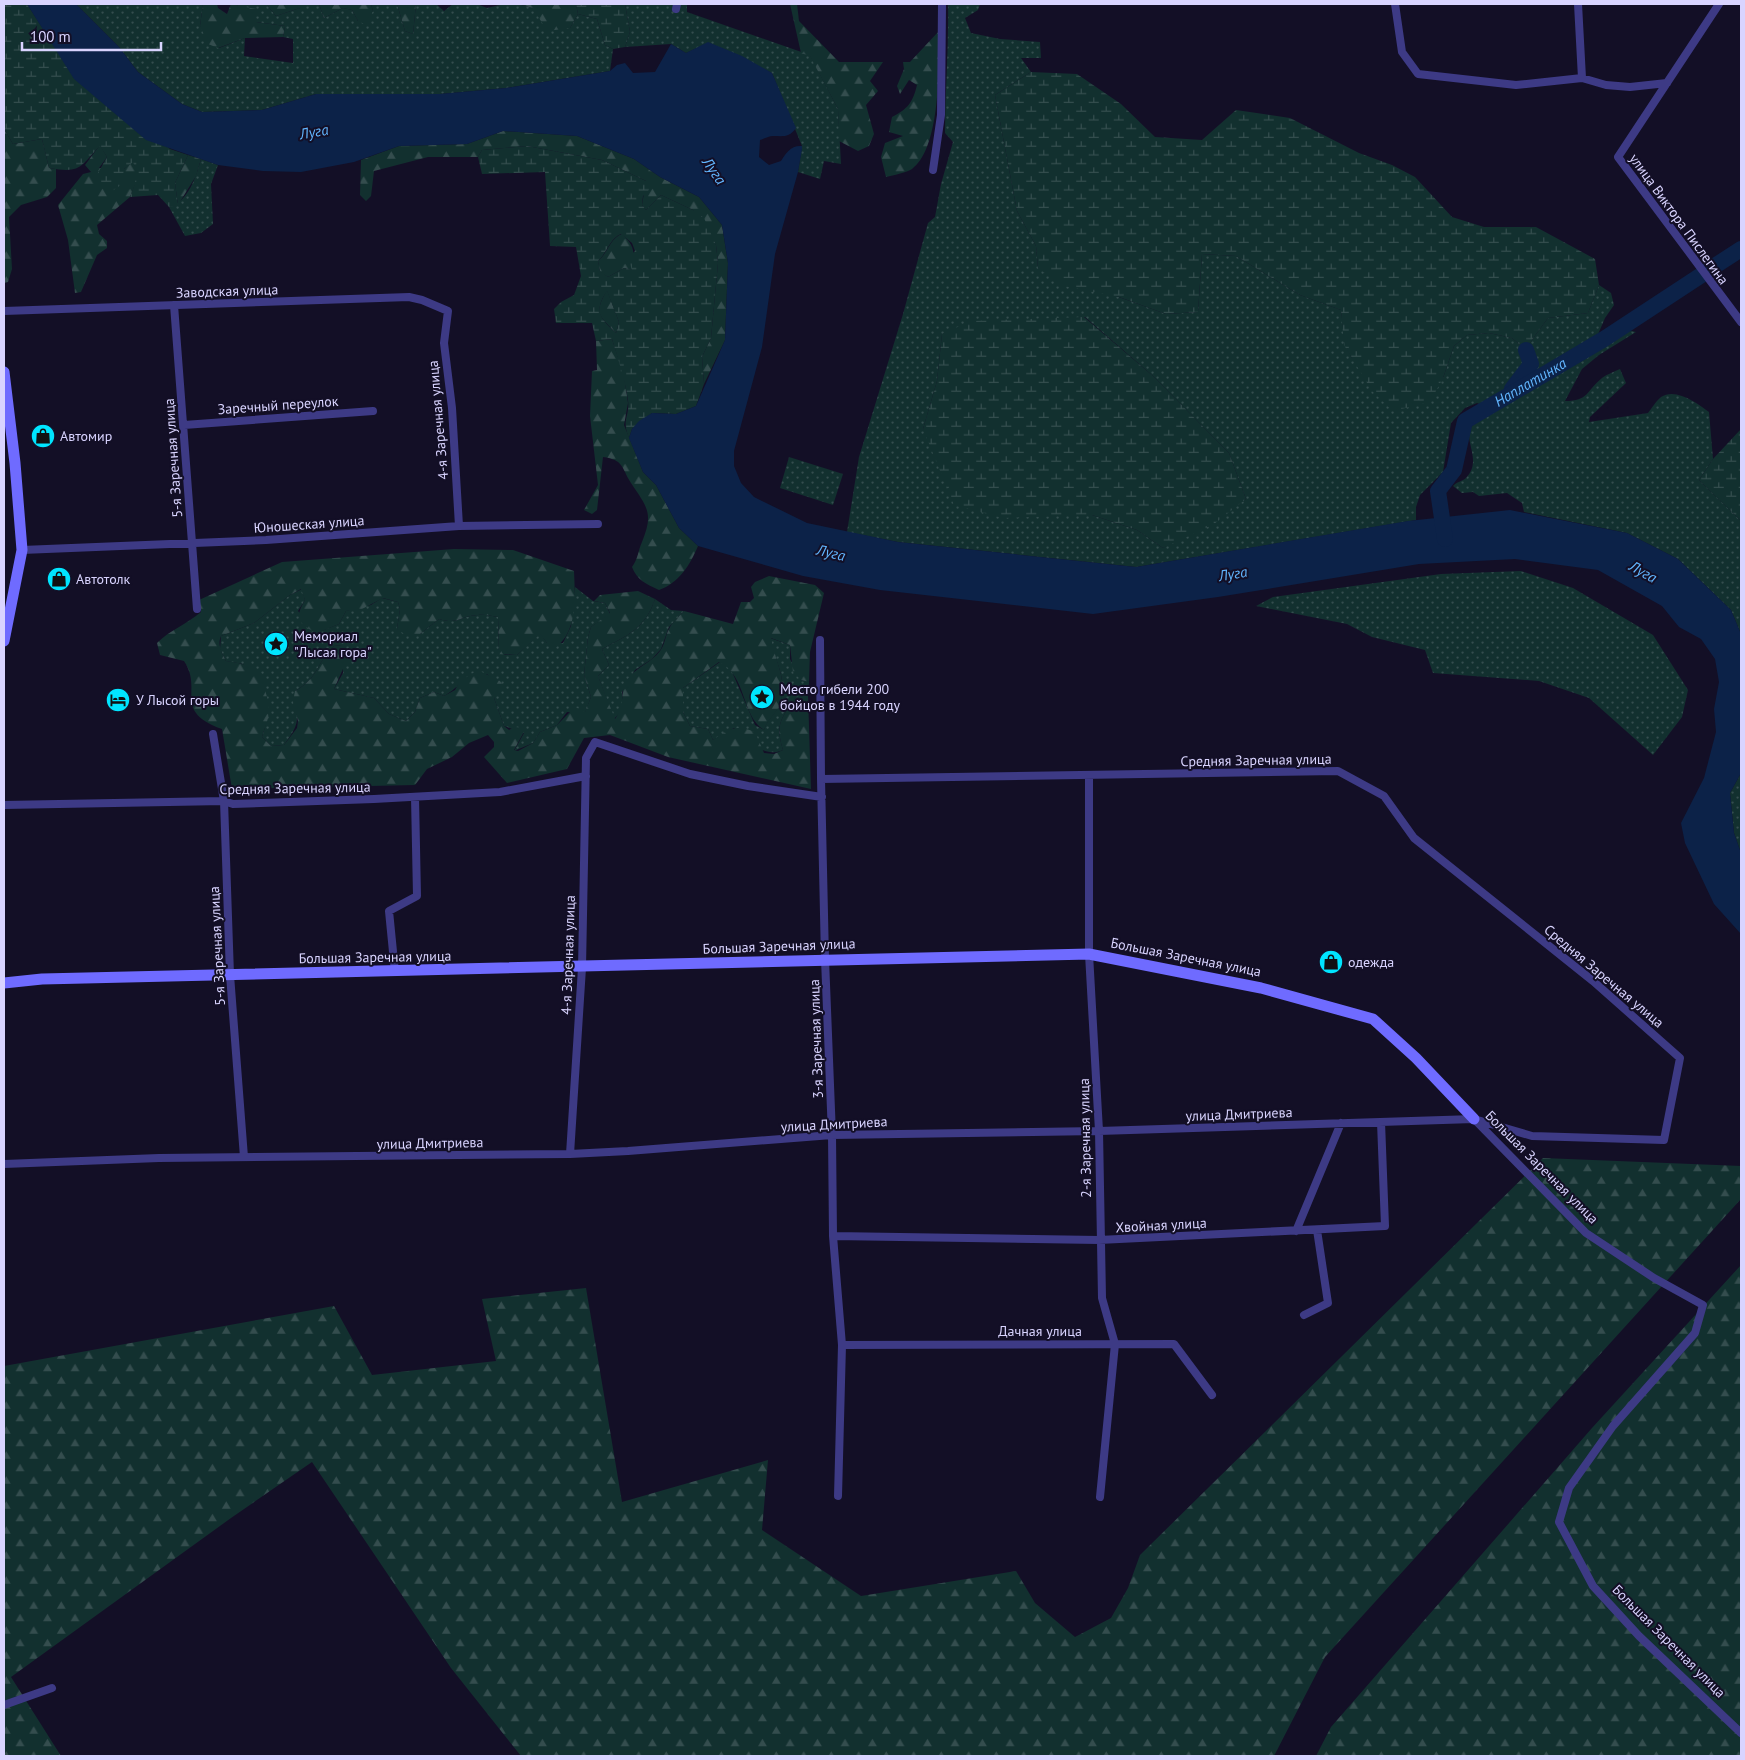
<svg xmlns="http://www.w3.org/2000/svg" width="1745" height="1760" viewBox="0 0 1745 1760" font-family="'PT Sans',sans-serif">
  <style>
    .grass { fill: url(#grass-dots); fill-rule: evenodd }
    .forest { fill: url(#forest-firs) }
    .wetland { fill: url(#wetland-marsh); fill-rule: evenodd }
    .water { fill: #0c2248 }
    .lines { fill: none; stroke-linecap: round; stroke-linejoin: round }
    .river { stroke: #0c2248; stroke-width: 16 }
    .street { stroke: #3d3a85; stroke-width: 8 }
    .secondary { stroke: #6f6bff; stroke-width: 11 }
    .labels { text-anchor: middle; stroke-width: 4; stroke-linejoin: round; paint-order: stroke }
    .street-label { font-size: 14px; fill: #d9d4ff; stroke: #130f26 }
    .poi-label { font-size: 14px; fill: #d9d4ff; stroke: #130f26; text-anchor: start }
    .water-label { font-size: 15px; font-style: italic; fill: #62b6ff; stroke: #130f26 }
  </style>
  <defs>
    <pattern id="grass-dots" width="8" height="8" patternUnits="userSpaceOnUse" patternTransform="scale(1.25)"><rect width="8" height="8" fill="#12302f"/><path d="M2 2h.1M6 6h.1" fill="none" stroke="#344d4e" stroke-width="1.8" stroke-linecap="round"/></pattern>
    <pattern id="forest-firs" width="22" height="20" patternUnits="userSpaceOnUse" patternTransform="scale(1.25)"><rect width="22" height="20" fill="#12302f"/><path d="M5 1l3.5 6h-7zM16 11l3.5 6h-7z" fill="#344d4e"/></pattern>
    <pattern id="wetland-marsh" width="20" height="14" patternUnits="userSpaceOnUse" patternTransform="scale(1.25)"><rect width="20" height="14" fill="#12302f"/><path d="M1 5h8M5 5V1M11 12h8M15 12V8" fill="none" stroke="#344d4e"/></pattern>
  </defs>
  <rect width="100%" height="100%" fill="#130f26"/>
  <path class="grass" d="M 76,4 L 203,4 L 200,26 L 219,48 L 245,38 L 244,56 L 293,63 L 293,39 L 283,37 L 285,26 L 256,22 L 236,4 L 266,4 L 276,16 L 300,8 L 300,4 L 319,4 L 324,18 L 343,8 L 352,10 L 358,21 L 373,11 L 371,4 L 397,4 L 405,31 L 413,34 L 416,4 L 436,4 L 444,11 L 453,4 L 477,4 L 487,8 L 504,4 L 517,4 L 533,8 L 570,28 L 578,14 L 597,19 L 605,45 L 613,49 L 610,71 L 506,88 L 440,94 L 316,94 L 262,110 L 202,112 L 182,104 L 138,72 L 119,47 Z
    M 625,4 L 687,4 L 687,12 L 810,55 L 838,109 L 841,164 L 824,161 L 820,179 L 798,172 L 802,146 L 772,73 L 708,43 L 686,53 L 671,44 L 625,47 L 630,32 Z
    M 948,4 L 980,4 L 978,10 L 965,18 L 971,33 L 1000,39 L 1040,42 L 1041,58 L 1021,58 L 1031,72 L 995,95 L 1017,211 L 1036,246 L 1038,268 L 1166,314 L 1198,312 L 1202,254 L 1236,256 L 1300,295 L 1341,310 L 1345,345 L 1352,358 L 1443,378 L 1454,346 L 1467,335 L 1489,333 L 1512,338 L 1526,350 L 1534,337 L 1548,318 L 1588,313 L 1599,285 L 1611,293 L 1614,305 L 1605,318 L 1596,339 L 1613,327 L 1636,332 L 1599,355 L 1582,369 L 1565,401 C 1589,401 1586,391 1602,378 C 1607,374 1614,372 1620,369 L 1626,383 L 1590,417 L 1589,422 L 1648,413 C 1652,408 1656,401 1661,397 C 1676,387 1698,404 1709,412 L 1713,459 L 1699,480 L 1741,521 L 1741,634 L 1731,610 L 1678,559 L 1627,533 L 1524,512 L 1522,503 L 1507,493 L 1479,496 L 1473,492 L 1462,493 L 1453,486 C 1456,482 1463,481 1466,478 C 1481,462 1467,446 1469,429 L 1490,409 L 1477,403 L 1465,408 L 1451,423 L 1443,472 L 1420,495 L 1416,507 L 1416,520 L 1136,567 L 898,542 L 847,532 L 859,457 L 903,314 L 928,223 L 935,217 L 941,184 L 953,142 L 945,133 C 945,90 949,47 948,4 ZM 1085,317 L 1153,376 L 1229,453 L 1246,499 L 1163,548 L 1137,530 L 1092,515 L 923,429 L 937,381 L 942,334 Z
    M 201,159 L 218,165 L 211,184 L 213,224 L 201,233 L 185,236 L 169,207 C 188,202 196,177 201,159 Z
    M 789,457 L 843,474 L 833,505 L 780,488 Z
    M 1521,571 L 1573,588 L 1653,635 L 1688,690 L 1682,717 L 1653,755 L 1589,698 L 1539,681 L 1433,673 L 1425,650 L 1372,637 L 1347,624 L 1256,606 L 1273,597 L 1441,574 Z
    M 575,587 L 593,601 L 605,603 L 610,614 L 591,627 L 588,637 L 584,675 L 591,697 L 585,713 L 567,712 L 557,725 L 540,732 L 533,743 L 514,751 L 524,733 L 504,726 L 494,698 L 500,681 L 491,678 L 487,674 C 463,673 462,686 444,696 L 434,692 L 420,698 L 415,712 L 406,721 L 389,714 L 374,698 L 334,689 L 343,673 L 342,645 L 334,646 C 315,664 320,677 295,691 C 295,721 304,718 284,745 L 271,746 L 262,737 C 274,701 267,691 243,664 L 226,661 L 220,649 L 221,636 L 254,623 L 290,595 L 302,589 L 305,600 L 298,611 L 316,633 L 339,624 L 346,611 L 371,605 L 382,598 L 398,602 L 400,609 L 397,629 L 420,634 L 439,619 C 459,625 459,616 478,615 C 484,614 491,616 498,617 L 499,651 L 505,655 L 517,655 L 540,633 L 547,643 L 563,643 L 571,626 Z
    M 655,599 L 671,610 L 684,611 L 669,627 L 661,649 L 652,659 L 635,670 L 622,692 L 622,710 L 614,719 L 598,676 L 609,665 L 602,649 C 628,635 645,629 655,599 Z
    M 770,638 L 790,645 L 790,659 L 801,680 L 809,682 L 808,695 L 795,698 C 781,719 775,724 783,750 C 763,759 749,740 734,728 L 713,740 L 708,729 L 690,726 L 683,712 L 683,688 L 720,662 L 728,666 L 733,674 L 755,725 L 764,730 C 767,719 777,713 780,703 C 788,677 775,663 770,638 Z
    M 1741,773 L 1741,853 L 1734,833 L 1730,793 Z"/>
  <path class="forest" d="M 203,4 L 217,4 L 218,8 L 227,14 L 231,4 L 256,9 L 256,22 L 285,26 L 283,37 L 245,38 L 218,48 L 208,44 L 200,26 Z
    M 266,4 L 300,4 L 300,8 L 276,16 Z
    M 319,4 L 371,4 L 373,11 L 366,25 L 358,21 L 352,10 L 343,8 L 324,18 Z
    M 397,4 L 416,4 L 413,34 L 405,31 Z
    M 517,4 L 576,4 L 578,14 L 570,28 L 547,31 L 533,8 Z
    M 790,4 L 797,4 L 799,21 L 839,62 L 883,62 L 870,81 L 878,91 L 866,105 L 874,134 L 869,146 L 858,151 L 839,141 L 838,109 L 810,56 L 801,53 Z
    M 939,31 C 939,64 941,148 912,169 C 905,173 894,175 886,177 L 881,157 L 885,143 L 903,136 L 889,132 L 892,117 C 908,109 913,102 917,85 L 909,80 L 900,94 L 897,86 L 904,69 L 903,62 L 910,62 Z
    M 4,129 L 13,144 L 42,139 L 49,168 L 56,169 L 56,188 L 47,197 L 21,205 L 9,217 L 12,269 L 8,282 L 4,283 Z
    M 503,131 L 577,136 L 634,159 L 660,177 L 699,197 L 722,225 L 728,263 L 725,340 L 704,384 L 702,357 L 711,338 L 718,263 L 716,245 L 693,210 L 661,195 L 646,210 L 642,205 L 646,181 L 602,160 L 527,146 L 482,150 L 478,157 L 428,157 L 374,171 L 371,196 L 366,201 L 360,195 L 361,160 L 399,146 L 467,144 Z
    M 100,145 L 107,157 L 99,168 L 124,169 L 133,161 L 137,171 L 136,182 L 130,197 L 97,225 L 99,234 L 107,241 L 107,248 L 97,255 L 81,292 L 75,293 L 68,240 L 58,205 L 83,174 L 91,172 L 85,165 Z
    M 188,155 L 201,159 L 196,176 L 178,205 L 175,183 Z
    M 622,234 C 635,246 635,253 632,270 L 624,268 L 608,277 L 600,272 L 598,261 C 608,253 610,238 622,234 Z
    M 607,290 L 619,322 L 616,333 C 598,315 594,313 607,290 Z
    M 612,339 L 624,376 L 628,403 L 624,425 L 643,472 L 656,485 L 679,528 L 698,546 C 690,565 679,583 659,590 C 646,584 637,580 632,567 C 638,559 638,551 642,542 C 654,513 647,507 631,483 C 621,467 624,460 603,457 L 597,510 L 592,514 L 584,510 L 598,485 L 590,416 L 592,371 L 597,370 L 596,341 Z
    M 454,549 L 513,550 L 574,571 C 575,596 578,632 555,648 L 547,643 L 540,634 L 517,655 L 496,654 L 499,651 L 498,617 C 491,616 484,614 478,615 C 459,616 459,625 439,619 L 420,634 L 406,635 L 397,629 L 400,609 L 398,602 L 383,598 L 362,609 L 346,611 L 339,624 L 317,633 C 298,624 294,618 305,600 L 301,589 L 290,595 L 254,623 L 221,636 C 217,645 222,653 226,661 C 242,663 255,666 266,678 C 262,690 269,697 269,709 C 269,719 265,727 262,737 L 271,746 L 284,745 L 297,728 L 298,721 L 293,702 L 295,691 C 320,677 315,664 334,646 L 342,645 L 347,660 L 334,689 L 374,698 L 389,714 L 406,721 L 415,712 L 420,698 L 434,692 L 444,696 L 455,690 L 460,681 L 478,670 L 500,681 L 504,687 L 494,698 L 504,726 L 509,730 L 514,727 L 526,728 L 514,750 L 518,751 L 533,743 L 540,732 L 557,725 L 575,707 L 585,712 L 591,697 L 584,675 L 588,637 L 591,627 L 610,613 L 605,603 L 594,601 L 600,595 L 638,591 L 655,599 C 645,629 628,635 602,649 L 609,665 L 598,676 L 615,719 C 627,702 618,693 628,679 C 636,667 651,663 660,651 C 665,645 665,636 669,629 C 672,622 679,617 684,611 L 733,624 L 741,602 L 750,602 L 754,598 L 751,587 L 755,582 L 769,576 L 815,585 L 824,593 L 810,652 L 809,682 L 801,680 L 793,672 L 790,645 L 771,638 C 775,662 788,679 780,704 C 777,713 767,720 764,730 C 741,716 747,675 719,662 L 683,688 L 683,712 L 690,726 L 708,729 L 713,740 C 730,729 735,724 755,732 L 764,753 L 774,754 L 783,750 C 775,724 781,719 795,698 L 808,695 L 811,789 L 668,757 L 610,735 L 584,738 L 567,769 L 507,783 L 484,757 L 494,747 L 494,742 L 488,735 L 469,743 L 452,757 L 427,769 L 415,785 L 232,789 L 222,729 C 171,710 204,691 184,661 L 160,655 L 157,643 C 170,630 187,624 201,612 L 199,600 L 282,562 Z
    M 1543,1158 L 1741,1166 L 1741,1199 L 1325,1657 L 1274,1756 L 521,1756 L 451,1668 L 312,1462 L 231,1518 L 11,1677 L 61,1756 L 4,1756 L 4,1366 L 334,1306 L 372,1375 L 496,1361 L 482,1299 L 586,1288 L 622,1502 L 768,1460 L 762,1530 L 861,1596 L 1016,1571 L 1035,1603 L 1075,1637 L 1111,1618 L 1128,1588 L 1140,1555 Z
    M 1741,1265 L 1741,1756 L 1316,1756 L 1331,1727 L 1592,1428 Z"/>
  <path class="wetland" d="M 4,4 L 27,4 L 47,35 L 170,149 L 188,155 L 175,183 L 178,205 L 169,207 L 158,195 L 130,197 C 135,184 139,175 133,162 L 124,169 L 122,184 L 111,192 L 103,187 L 95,178 L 107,157 L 100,146 C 80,166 82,174 49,168 L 42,139 L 13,144 L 4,129 Z
    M 576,4 L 625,4 L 630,32 L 625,47 L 613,49 L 605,45 L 597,19 L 578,14 Z
    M 1031,72 L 1077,74 L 1121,104 L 1155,137 L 1202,140 L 1236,110 L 1290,118 L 1359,153 L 1392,165 L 1415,177 L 1452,217 L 1484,227 L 1536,227 L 1595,259 L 1599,285 L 1588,313 L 1548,318 L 1534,337 L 1526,350 L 1512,338 L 1489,333 L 1467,335 L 1454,346 L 1443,378 L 1430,402 L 1393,411 L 1372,391 L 1344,345 L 1341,310 L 1300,295 L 1236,256 L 1202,254 L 1198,312 L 1166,314 L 1119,297 L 1064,286 L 1038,268 L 1036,246 L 1017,211 L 995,95 Z
    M 527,146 L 602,160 L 646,181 L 651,188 L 643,196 L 642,205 L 646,210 L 661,195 L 693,210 L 704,218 L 716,245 L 718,263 L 711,338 L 702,357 L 704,384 L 696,406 L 676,414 L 652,413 L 632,429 L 629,438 C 621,419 630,417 628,400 C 625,379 618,359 612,339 L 596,341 L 592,323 L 556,323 L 554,309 L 561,302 L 574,295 L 581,276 L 576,247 L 550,246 L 545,172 L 482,174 L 478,157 L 482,150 ZM 621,234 L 632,243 L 635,251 L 628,258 L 632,270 L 624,268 L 608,277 L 600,271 L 598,261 C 607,253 610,238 621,234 ZM 607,291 L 619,322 L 616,333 C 599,318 594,310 607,291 Z
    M 1084,317 L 1153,376 L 1229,453 L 1246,499 L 1214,524 L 1163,548 L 1137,530 L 1092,515 L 1003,518 L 954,505 L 923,429 L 937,381 L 942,334 L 971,321 Z
    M 1741,429 L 1741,521 L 1699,480 L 1713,459 Z"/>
  <path class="water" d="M 27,4 L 76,4 L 119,47 L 138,72 L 182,104 L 202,112 L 262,110 L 316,94 L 440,94 L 506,88 L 610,71 L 617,65 L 625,63 L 633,73 L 655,72 L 671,44 L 686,53 L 708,42 L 742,56 L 772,73 L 796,128 C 789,138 783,136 773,136 C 769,136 763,139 760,140 L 759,157 L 769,165 L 781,161 C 786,153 791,145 802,146 L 802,149 L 798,172 L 775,254 L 762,347 L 734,451 L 734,466 L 741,483 L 754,497 L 807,523 L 898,542 L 1136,567 L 1408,521 L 1510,510 L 1627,533 L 1678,559 L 1731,610 L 1741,634 L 1741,773 L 1730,793 L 1734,833 L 1741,853 L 1741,934 L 1714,904 L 1685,843 L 1681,823 L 1704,778 L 1716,732 L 1714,709 L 1719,682 L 1715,659 L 1701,639 L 1679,627 L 1662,606 L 1598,570 L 1515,559 L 1419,564 L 1218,597 L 1093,614 L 880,590 L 803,576 L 698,546 L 679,528 L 656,485 L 643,472 L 629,438 L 632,429 L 639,421 L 652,413 L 676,414 L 696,406 L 725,340 L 728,263 L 722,225 L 699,197 L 660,177 L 634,159 L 577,136 L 503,131 L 467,144 L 399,146 L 354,162 L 301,172 L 263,171 L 218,165 L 146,140 L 74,79 Z"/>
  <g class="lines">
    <g class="river">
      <path d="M 1707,271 L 1741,249"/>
      <path d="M 1512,389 L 1531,364 L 1526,350"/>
      <path id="s1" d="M 1445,539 L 1438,491 L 1454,470 L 1465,421 L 1604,339 L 1703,274"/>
    </g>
    <path class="street" d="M 1395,4 L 1402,52 L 1418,74 L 1516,85 L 1582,78 L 1606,85 L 1630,87 L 1667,83
      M 1578,4 L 1582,78
      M 1719,4 L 1618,157 L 1741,322
      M 676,9 L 677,4
      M 933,170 L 941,115 L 942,4
      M 174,305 L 197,609
      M 4,311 L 409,297 L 422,300 L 448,311 L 444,343 L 452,408 L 459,526
      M 184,425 L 373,411
      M 22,550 L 266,540 L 459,526 L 598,524
      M 820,640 L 821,779 L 825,959 L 832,1135 L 833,1236 L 842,1345 L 838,1496
      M 213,734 L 224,801 L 230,975 L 244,1157
      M 1089,776 L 1089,954 L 1099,1131 L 1102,1298 L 1115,1344 L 1100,1497
      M 4,805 L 224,801 L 233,804 L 374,799 L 500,792 L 586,776
      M 395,972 L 389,911 L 417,896 L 415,797
      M 1475,1120 L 1586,1233 L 1654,1278 L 1703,1305 L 1695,1333 L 1613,1426 L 1569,1488 L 1559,1522 L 1593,1586 L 1639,1636 L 1741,1733
      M 570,1154 L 582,968 L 586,758 L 595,742 L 690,774 L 748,786 L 822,797
      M 4,1164 L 159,1158 L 570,1154 L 628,1151 L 832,1135 L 1099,1131 L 1474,1119 L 1532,1136 L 1664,1140 L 1680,1058 L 1593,981 L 1414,838 L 1384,796 L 1338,771 L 821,779
      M 1296,1231 L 1341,1123
      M 833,1236 L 1099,1240 L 1385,1226 L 1381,1122
      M 1304,1315 L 1328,1303 L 1317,1230
      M 842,1345 L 1174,1344 L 1212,1395
      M 4,1705 L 52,1688"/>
    <path class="secondary" d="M 4,372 L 15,463 L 22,550 L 4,641
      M 4,983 L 42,979 L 1089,954 L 1261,988 L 1373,1019 L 1416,1058 L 1474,1119"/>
  </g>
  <defs>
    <g id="shop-disc" transform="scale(1.25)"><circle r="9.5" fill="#00e5ff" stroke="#130f26"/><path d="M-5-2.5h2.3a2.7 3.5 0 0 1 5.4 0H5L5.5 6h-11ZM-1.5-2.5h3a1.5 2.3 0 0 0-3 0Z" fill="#111"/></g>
    <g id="sight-disc" transform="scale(1.25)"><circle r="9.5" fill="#00e5ff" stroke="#130f26"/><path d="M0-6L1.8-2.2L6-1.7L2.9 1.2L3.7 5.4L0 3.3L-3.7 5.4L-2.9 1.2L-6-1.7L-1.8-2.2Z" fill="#111"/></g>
    <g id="hotel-disc" transform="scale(1.25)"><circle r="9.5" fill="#00e5ff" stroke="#130f26"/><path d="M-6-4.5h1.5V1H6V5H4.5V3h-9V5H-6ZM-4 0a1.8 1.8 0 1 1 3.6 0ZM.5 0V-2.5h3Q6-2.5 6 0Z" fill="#111"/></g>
  </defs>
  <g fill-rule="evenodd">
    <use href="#shop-disc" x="43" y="436"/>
    <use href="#shop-disc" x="59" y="579"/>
    <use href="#sight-disc" x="276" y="644"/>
    <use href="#sight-disc" x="762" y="697"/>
    <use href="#hotel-disc" x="118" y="700"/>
    <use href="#shop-disc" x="1331" y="962"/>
  </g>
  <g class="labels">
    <g class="street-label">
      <text transform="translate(1679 219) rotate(54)" y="5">улица Виктора Пислегина</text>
      <text transform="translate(227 291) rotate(-2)" y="5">Заводская улица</text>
      <text transform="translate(278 405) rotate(-4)" y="5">Заречный переулок</text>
      <text transform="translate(438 420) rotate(-95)" y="5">4-я Заречная улица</text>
      <text transform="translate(173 458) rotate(-94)" y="5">5-я Заречная улица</text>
      <text transform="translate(309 524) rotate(-4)" y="5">Юношеская улица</text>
      <text transform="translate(1256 760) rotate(-1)" y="5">Средняя Заречная улица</text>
      <text transform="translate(295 788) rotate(-1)" y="5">Средняя Заречная улица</text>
      <text transform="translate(217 946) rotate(-93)" y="5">5-я Заречная улица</text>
      <text transform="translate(779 946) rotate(-2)" y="5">Большая Заречная улица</text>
      <text transform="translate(568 955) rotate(-88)" y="5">4-я Заречная улица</text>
      <text transform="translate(375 957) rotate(-1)" y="5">Большая Заречная улица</text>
      <text transform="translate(1186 957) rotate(11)" y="5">Большая Заречная улица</text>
      <text transform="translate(1604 976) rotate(40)" y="5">Средняя Заречная улица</text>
      <text transform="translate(816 1039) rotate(-92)" y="5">3-я Заречная улица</text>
      <text transform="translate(1239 1114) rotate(-2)" y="5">улица Дмитриева</text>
      <text transform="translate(834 1124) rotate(-3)" y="5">улица Дмитриева</text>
      <text transform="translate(1085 1138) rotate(-91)" y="5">2-я Заречная улица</text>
      <text transform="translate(430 1143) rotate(-1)" y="5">улица Дмитриева</text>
      <text transform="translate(1542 1167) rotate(45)" y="5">Большая Заречная улица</text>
      <text transform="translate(1161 1225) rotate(-3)" y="5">Хвойная улица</text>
      <text x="1040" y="1336">Дачная улица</text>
      <text transform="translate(1669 1641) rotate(45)" y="5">Большая Заречная улица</text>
    </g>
    <g class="poi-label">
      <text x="60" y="441">Автомир</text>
      <text x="76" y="584">Автотолк</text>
      <text x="294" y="641">Мемориал<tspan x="294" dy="16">"Лысая гора"</tspan></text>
      <text x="780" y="694">Место гибели 200<tspan x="780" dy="16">бойцов в 1944 году</tspan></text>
      <text x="136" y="705">У Лысой горы</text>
      <text x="1348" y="967">одежда</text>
    </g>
    <g class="water-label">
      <text transform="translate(314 132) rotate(-10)" y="5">Луга</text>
      <text transform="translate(714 171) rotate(55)" y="5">Луга</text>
      <text dy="5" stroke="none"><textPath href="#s1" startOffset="201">Наплатинка</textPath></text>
      <text transform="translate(831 553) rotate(13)" y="5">Луга</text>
      <text transform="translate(1643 572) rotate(29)" y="5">Луга</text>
      <text transform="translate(1233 574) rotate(-9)" y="5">Луга</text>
    </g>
  </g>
  <rect width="1745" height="1760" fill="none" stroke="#d9d4ff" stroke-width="10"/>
  <path d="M22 42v8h139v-8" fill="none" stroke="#d9d4ff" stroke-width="2.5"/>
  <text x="30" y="42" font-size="15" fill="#d9d4ff" stroke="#130f26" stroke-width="4" paint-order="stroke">100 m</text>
</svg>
